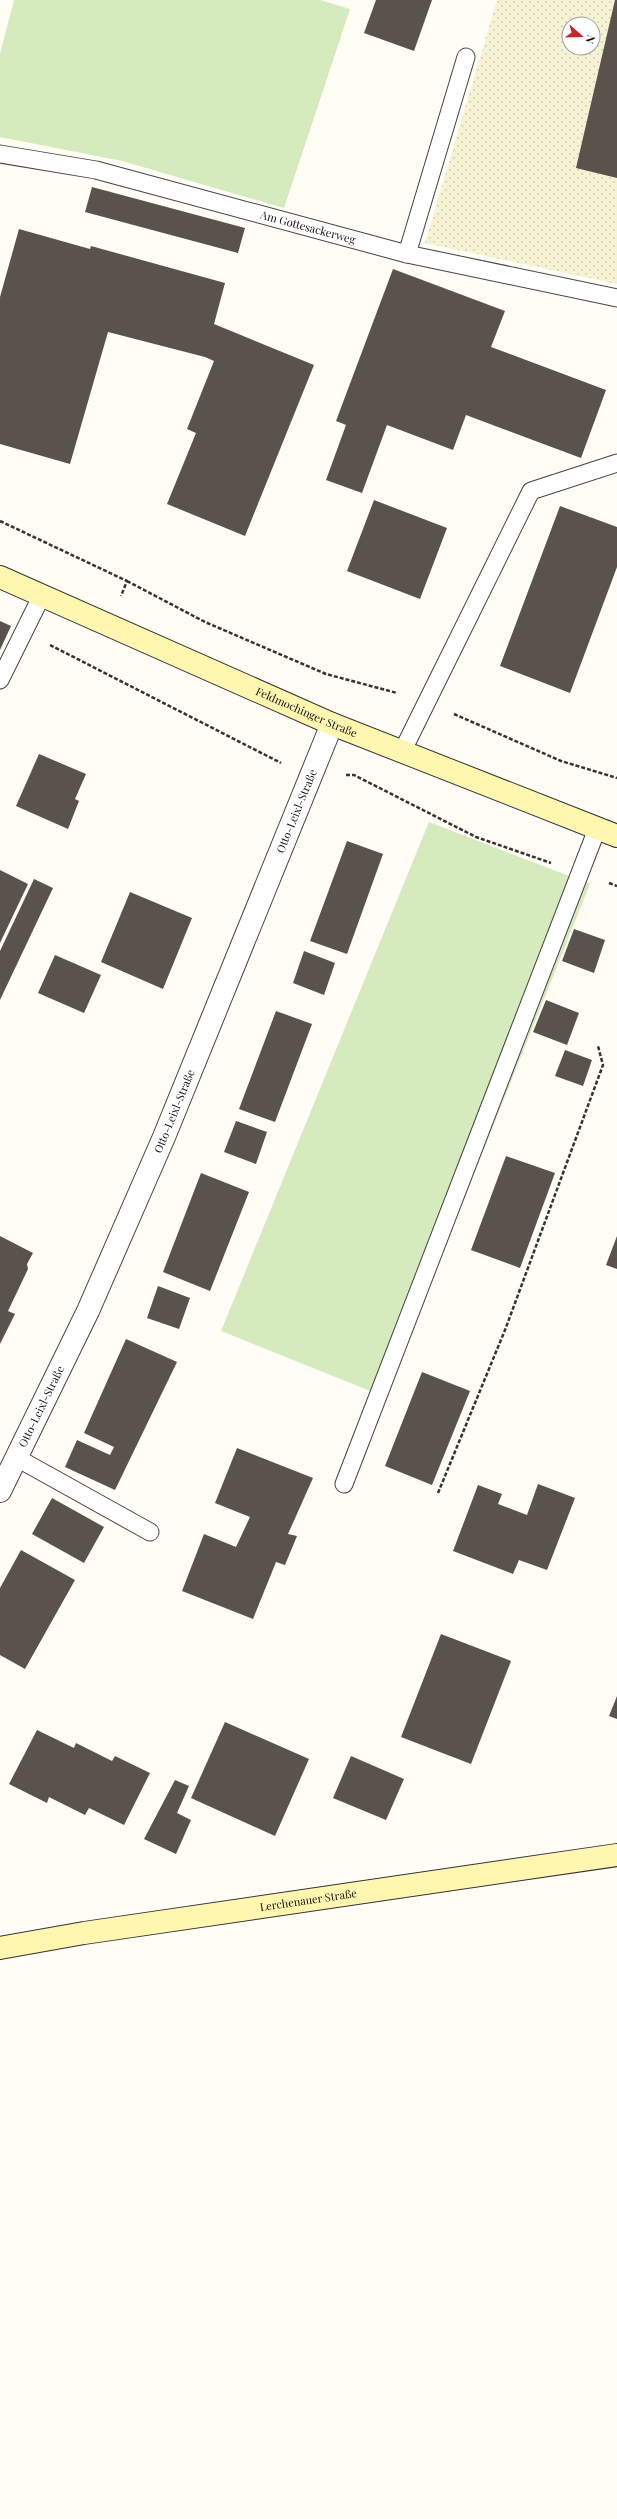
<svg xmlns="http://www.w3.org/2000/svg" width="617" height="2519" viewBox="0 0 617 2519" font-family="'Playfair Display',serif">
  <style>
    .farmland { fill: url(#farmland-dots); fill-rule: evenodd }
    .grass { fill: #d5ebbd }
    .building { fill: #5a524d }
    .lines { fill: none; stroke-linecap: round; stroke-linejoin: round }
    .lane-casing { stroke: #444; stroke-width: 19 }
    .street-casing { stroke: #444; stroke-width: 24 }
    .secondary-casing { stroke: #333; stroke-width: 24 }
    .path { stroke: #333; stroke-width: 2.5; stroke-dasharray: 4 2; stroke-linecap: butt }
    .lane { stroke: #fff; stroke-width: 17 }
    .street { stroke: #fff; stroke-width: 22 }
    .secondary { stroke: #fff6b0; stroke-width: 22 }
    .labels { text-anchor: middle; stroke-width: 4; stroke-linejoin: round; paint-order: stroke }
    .street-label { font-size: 11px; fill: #111; stroke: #fff }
  </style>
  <defs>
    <pattern id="farmland-dots" width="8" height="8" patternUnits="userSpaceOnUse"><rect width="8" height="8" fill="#f6f3d4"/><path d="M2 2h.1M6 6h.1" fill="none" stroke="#d2cfb5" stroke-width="1.8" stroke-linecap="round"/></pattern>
  </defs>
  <rect width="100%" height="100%" fill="#fffdf5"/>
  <path class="farmland" d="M 497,0 L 617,0 L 617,284 L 425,243 ZM 569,24 L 593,24 L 593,48 L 569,48 Z"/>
  <path class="grass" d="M 14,0 L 320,0 L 350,9 L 284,208 L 122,161 L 0,137 L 0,54 Z
    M 429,822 L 590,884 L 385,1397 L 221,1331 Z"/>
  <path class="building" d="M 376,0 L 432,0 L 414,51 L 364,33 Z
    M 615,0 L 617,0 L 617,178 L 576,168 Z
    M 92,187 L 245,228 L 238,253 L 85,212 Z
    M 19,229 L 90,249 L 91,246 L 225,283 L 214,324 L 314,365 L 245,536 L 167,504 L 196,433 L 187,429 L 214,361 L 205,357 L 108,332 L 70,464 L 0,444 L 0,297 Z
    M 393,269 L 505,311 L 491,347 L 606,390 L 581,458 L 466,415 L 453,450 L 387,425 L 362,493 L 326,480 L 346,425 L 336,421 Z
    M 374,500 L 447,528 L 420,599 L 347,571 Z
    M 560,506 L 617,527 L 617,567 L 570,693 L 500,666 Z
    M 0,621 L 11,626 L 0,650 Z
    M 39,754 L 86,774 L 75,799 L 79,801 L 68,829 L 16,806 Z
    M 347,841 L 383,854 L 347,954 L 310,941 Z
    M 0,870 L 28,884 L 0,943 Z
    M 34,879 L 53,888 L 0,1000 L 0,951 Z
    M 130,892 L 192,918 L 163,989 L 101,962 Z
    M 574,929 L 605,940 L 594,973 L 562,961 Z
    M 304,951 L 335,963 L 324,995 L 293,983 Z
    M 55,955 L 101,975 L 84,1013 L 38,993 Z
    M 546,1000 L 579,1013 L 567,1045 L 533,1032 Z
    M 276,1011 L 312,1024 L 275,1122 L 239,1109 Z
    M 565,1050 L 592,1060 L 583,1086 L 555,1076 Z
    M 236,1121 L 267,1132 L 256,1164 L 224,1152 Z
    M 506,1156 L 555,1173 L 520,1268 L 471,1250 Z
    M 201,1173 L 249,1192 L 210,1291 L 163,1272 Z
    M 0,1236 L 33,1253 L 27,1264 L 28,1269 L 8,1311 L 15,1314 L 0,1344 Z
    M 617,1236 L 617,1269 L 606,1265 Z
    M 158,1286 L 190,1298 L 179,1329 L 147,1318 Z
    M 126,1339 L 177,1362 L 115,1490 L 65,1467 L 77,1440 L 110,1455 L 114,1447 L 84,1433 Z
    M 422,1372 L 470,1391 L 432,1485 L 385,1466 Z
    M 237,1448 L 313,1478 L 288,1534 L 297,1536 L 285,1565 L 276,1562 L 253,1619 L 182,1591 L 204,1534 L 236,1547 L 250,1517 L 215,1503 Z
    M 538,1484 L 575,1498 L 547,1570 L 519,1560 L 513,1574 L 453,1551 L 478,1485 L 502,1494 L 498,1504 L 527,1515 Z
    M 52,1498 L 104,1527 L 84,1563 L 32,1534 Z
    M 21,1550 L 75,1580 L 25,1669 L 0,1655 L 0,1588 Z
    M 441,1634 L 511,1661 L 471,1764 L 401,1737 Z
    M 617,1696 L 617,1719 L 609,1716 Z
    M 225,1722 L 309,1759 L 275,1836 L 191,1798 Z
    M 37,1730 L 74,1748 L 76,1743 L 112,1761 L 115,1756 L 150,1773 L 124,1825 L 89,1808 L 85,1815 L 49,1797 L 47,1803 L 9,1784 Z
    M 351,1756 L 404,1779 L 386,1820 L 333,1798 Z
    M 175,1780 L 189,1786 L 177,1813 L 191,1820 L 176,1854 L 144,1839 Z"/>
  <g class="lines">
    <g class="lane-casing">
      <g id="lane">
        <path id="s1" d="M 0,154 L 96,170 L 407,254 L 617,298"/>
        <path d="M 407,254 L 466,57"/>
        <path d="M 0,680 L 42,595"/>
        <path d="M 402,752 L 531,491 L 617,463"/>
        <path d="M 17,1458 L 150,1532"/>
        <path d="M 344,1484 L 597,829"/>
      </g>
    </g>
    <g class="street-casing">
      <g id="street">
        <path id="s2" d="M 0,1491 L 88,1311 L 164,1137 L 332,724"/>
      </g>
    </g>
    <g class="secondary-casing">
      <g id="secondary">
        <path id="s3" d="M 0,577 L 332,724 L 617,836"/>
        <path id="s4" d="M 0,1948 L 84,1933 L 617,1855"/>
      </g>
    </g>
    <path class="path" d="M 0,521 L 127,581 L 121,596
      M 127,581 L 205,622 L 326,674 L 397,693
      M 50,645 L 281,763
      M 454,714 L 561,761 L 617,778
      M 346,775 L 354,775 L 476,837 L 551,863
      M 609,883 L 617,886
      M 438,1493 L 505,1330 L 603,1065 L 598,1046"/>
    <use href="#lane" class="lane"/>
    <use href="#street" class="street"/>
    <use href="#secondary" class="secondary"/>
  </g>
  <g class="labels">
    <g class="street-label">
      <text dy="4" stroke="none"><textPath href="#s1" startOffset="317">Am Gottesackerweg</textPath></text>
      <text dy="4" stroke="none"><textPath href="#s3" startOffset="335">Feldmochinger Straße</textPath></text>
      <text dy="4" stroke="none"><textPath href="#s2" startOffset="742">Otto-Leixl-Straße</textPath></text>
      <text dy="4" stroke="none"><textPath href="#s2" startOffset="418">Otto-Leixl-Straße</textPath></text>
      <text dy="4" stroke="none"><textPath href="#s2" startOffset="94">Otto-Leixl-Straße</textPath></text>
      <text dy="4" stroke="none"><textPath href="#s4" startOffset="312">Lerchenauer Straße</textPath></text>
    </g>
  </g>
  <g transform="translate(581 36) rotate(110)"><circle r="19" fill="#ffffff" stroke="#a0a0a0"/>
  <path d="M0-3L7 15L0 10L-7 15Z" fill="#c4262e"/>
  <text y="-6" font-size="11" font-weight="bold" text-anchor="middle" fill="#111111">N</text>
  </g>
</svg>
